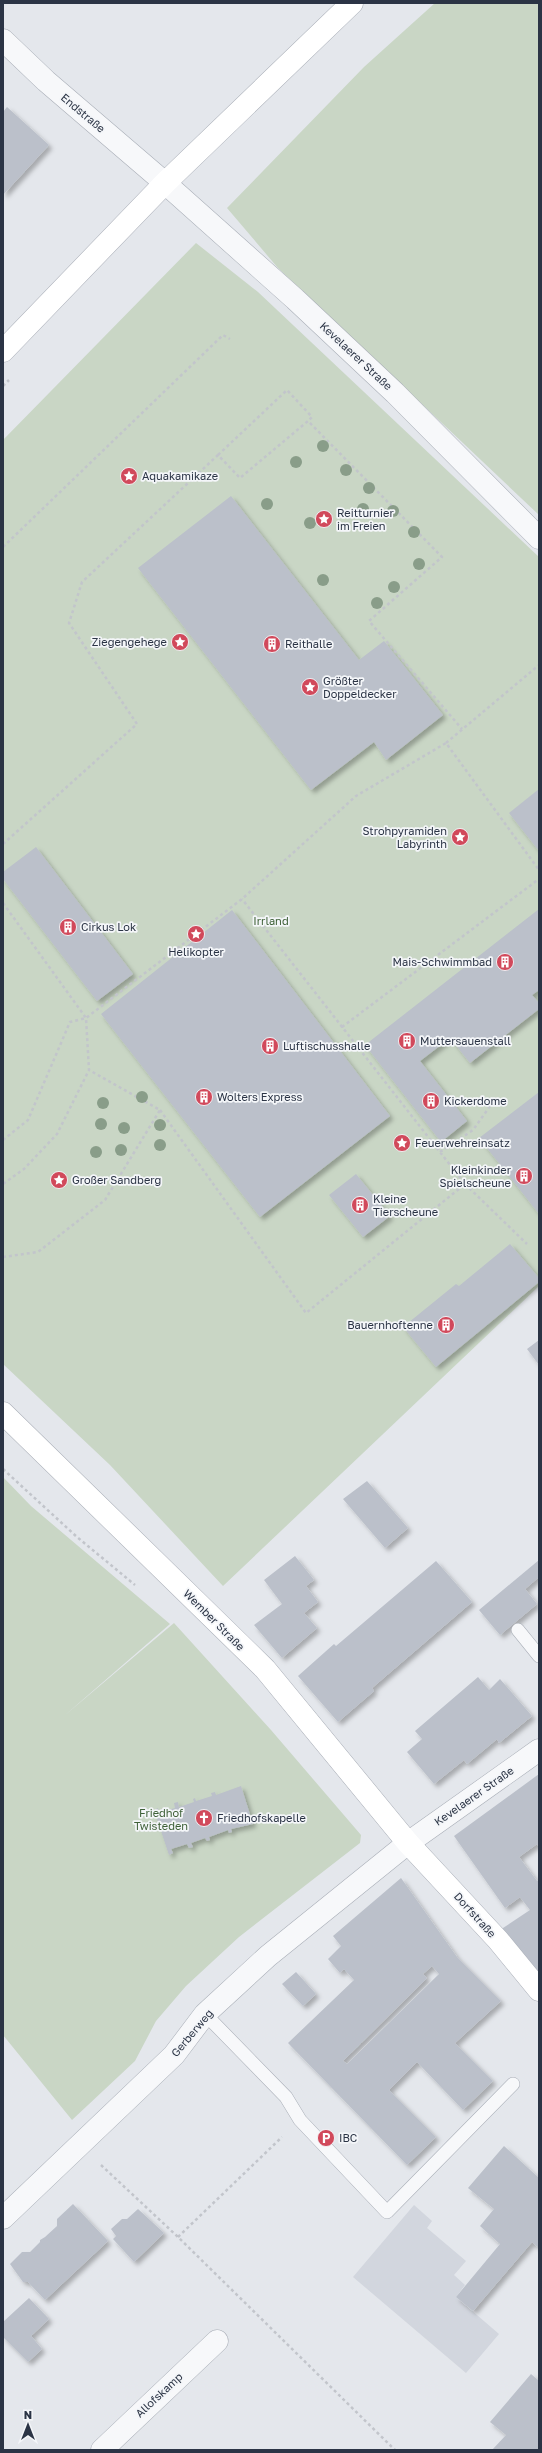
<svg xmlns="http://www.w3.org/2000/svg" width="542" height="2453" viewBox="0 0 542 2453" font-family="'Golos Text',sans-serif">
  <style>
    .built { fill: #d2d6de }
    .green { fill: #c9d6c5 }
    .building { fill: #bbc0ca; fill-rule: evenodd; filter: url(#shadow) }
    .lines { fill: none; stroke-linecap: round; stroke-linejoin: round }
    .lane-casing { stroke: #a9aeb7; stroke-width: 14 }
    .street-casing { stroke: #a9aeb7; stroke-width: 23 }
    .secondary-casing { stroke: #a9aeb7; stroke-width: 23 }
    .path { stroke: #c2c5cb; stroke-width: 2.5; stroke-dasharray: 3 3; stroke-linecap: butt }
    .lane { stroke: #f7f8fa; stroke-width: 13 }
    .street { stroke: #f7f8fa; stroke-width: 22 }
    .secondary { stroke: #fff; stroke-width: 22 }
    .tree { fill: #899d89 }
    .labels { text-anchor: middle; stroke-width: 3.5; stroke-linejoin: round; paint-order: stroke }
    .street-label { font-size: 11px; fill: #2b3445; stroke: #f4f6f9 }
    .poi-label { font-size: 11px; fill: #2b3445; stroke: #f4f6f9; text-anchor: start }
    .park-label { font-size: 11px; fill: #3f6138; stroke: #f4f6f9 }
  </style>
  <defs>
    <filter id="shadow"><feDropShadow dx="3.5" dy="3.5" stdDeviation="2" flood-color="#0004"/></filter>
  </defs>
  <rect width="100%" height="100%" fill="#e4e7ec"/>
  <path class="built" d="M 414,2205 L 432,2221 L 427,2228 L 466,2261 L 454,2275 L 465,2285 L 456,2297 L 499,2334 L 466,2373 L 353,2277 Z"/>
  <path class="green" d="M 435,3 L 539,3 L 539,515 L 278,268 L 227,208 L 364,67 Z
    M 196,243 L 258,292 L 539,557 L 539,1286 L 223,1586 L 110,1465 L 3,1364 L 3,440 Z
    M 3,1477 L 31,1506 L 170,1624 L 64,1716 L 174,1623 L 271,1730 L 361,1835 L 360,1843 L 239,1937 L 186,1986 L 156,2021 L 135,2061 L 72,2120 L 3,2035 Z"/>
  <path class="building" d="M 7,107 L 49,145 L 3,195 L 3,112 Z
    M 231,496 L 359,660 L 384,641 L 443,715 L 386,760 L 374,742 L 311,790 L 138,568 Z
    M 539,789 L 539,851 L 509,813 Z
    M 36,847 L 133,974 L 97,1001 L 3,879 L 3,872 Z
    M 539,909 L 539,990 L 532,995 L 539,1003 L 539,1009 L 470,1063 L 450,1038 L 420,1061 L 467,1121 L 441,1142 L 365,1045 Z
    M 232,910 L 390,1116 L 260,1217 L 101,1014 Z
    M 539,1092 L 539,1214 L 479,1138 Z
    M 356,1174 L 390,1216 L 363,1237 L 329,1195 Z
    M 510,1244 L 539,1278 L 539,1282 L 436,1367 L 403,1327 L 456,1284 L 459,1286 Z
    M 539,1340 L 539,1365 L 527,1349 Z
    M 367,1481 L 408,1528 L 385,1548 L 343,1499 Z
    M 295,1556 L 314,1580 L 306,1586 L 318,1602 L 304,1613 L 317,1628 L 282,1658 L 254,1625 L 282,1604 L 264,1580 Z
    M 539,1560 L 539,1577 L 525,1589 L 537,1604 L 500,1635 L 479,1610 Z
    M 436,1561 L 472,1602 L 372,1688 L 374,1691 L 338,1722 L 298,1676 L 334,1644 L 336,1646 Z
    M 478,1677 L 489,1690 L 500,1679 L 532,1716 L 499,1743 L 497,1739 L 467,1764 L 464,1760 L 434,1784 L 407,1752 L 422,1739 L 415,1731 Z
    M 539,1774 L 539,1847 L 537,1844 L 519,1857 L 537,1881 L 539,1880 L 539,1971 L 532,1976 L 500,1930 L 530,1910 L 520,1897 L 505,1908 L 454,1836 Z
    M 241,1786 L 253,1824 L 231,1829 L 232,1832 L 229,1833 L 228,1830 L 209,1837 L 210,1840 L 207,1841 L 205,1838 L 191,1843 L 193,1847 L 189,1848 L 187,1844 L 171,1849 L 173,1853 L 169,1855 L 154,1810 L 158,1808 L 159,1812 L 175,1808 L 174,1803 L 178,1802 L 179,1807 L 194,1802 L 193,1799 L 195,1798 L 196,1801 L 212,1796 L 211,1793 L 215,1792 L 216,1795 Z
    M 401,1878 L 457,1957 L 501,2001 L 455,2043 L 493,2081 L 463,2110 L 417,2062 L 389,2090 L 436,2137 L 407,2165 L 288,2043 L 354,1980 L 344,1969 L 340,1973 L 328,1959 L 341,1946 L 333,1936 ZM 432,1966 L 439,1974 L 347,2064 L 343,2061 L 427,1978 L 423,1974 Z
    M 296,1972 L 316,1994 L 303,2006 L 282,1984 Z
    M 504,2146 L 539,2178 L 539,2248 L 532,2242 L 473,2311 L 456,2297 L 500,2244 L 480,2226 L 494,2209 L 468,2188 Z
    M 73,2204 L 108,2241 L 45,2300 L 28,2282 L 23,2282 L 10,2264 L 22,2252 L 30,2252 L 40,2242 L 40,2240 L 45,2237 L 57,2226 L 57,2219 Z
    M 138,2209 L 164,2233 L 134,2262 L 113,2239 L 116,2236 L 111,2229 L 122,2219 L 127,2219 Z
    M 29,2298 L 49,2319 L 31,2336 L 42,2349 L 28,2362 L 3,2337 L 3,2322 Z
    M 531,2374 L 539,2381 L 539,2450 L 492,2450 L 506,2435 L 490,2422 Z"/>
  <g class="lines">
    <g class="lane-casing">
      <path id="lane" d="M 518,1630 L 539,1656
        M 205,2014 L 286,2097 L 300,2120 L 387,2212 L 513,2084"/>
    </g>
    <g class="street-casing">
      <path id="street" d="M 3,40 L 46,81 L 165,183 L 295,299 L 395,393 L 539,538
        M 3,2218 L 174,2055 L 205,2014 L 268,1956 L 408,1843 L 539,1750
        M 102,2450 L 217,2341"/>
    </g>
    <g class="secondary-casing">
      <path id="secondary" d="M 3,351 L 165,183 L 352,3
        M 3,1413 L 265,1669 L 408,1843 L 498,1940 L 539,1990"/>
    </g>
    <path class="path" d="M 3,386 L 9,380
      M 218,455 L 287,390 L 312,417 L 308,421
      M 3,547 L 223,335 L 230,339
      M 446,743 L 539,665
      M 3,844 L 137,724 L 69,623 L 82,582 L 218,455 L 240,478 L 308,421 L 442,557 L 369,621 L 462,729
      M 3,903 L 86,1018 L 89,1070 L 57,1134 L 24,1169 L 3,1184
      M 342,1027 L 539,879
      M 160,1110 L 306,1313 L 465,1184 L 242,899
      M 3,1140 L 28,1120 L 70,1022 L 86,1018 L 242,899 L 356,796 L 446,743 L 539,870
      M 440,1152 L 473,1130 L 493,1102
      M 465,1184 L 527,1244
      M 3,1257 L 38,1252 L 105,1200 L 160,1110 L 89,1070
      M 3,1469 L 77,1537 L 135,1585
      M 101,2165 L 178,2237 L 395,2450
      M 178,2237 L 282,2137"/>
    <use href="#lane" class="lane"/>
    <use href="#street" class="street"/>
    <use href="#secondary" class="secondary"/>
  </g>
  <g class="tree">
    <circle cx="323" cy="446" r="6"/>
    <circle cx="296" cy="462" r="6"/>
    <circle cx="346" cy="470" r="6"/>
    <circle cx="369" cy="488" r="6"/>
    <circle cx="267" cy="504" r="6"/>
    <circle cx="363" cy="509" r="6"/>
    <circle cx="393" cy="511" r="6"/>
    <circle cx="310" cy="523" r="6"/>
    <circle cx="414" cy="532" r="6"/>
    <circle cx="419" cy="564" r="6"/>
    <circle cx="323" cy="580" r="6"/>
    <circle cx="394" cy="587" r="6"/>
    <circle cx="377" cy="603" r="6"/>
    <circle cx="142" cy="1097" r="6"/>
    <circle cx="103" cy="1103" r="6"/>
    <circle cx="101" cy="1124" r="6"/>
    <circle cx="160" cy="1125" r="6"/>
    <circle cx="124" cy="1128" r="6"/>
    <circle cx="160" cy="1145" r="6"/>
    <circle cx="121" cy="1150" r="6"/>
    <circle cx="96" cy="1152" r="6"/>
  </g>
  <defs>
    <g id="sight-disc" transform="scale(0.9)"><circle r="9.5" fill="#d1495b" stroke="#f4f6f9"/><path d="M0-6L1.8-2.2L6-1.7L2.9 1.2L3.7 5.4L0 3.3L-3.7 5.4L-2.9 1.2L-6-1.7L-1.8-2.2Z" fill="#fff"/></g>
    <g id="building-disc" transform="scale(0.9)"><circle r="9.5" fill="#d1495b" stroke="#f4f6f9"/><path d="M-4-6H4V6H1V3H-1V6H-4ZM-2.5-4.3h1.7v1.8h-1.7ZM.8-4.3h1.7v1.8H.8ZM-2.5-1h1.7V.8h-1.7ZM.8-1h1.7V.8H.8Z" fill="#fff"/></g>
    <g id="church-disc" transform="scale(0.9)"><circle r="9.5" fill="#d1495b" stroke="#f4f6f9"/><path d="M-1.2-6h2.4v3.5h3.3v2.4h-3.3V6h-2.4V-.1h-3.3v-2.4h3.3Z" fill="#fff"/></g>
    <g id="parking-disc" transform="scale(0.9)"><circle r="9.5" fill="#d1495b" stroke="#f4f6f9"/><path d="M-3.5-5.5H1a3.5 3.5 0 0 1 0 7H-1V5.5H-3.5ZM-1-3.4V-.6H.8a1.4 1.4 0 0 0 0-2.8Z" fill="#fff"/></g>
  </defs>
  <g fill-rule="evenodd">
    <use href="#sight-disc" x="129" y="476"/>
    <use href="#sight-disc" x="324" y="519"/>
    <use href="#sight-disc" x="180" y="642"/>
    <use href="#building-disc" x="272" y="644"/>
    <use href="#sight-disc" x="310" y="687"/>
    <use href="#sight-disc" x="460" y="837"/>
    <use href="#building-disc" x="68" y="927"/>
    <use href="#sight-disc" x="196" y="934"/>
    <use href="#building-disc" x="505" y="962"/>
    <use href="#building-disc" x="407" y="1041"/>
    <use href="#building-disc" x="270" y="1046"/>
    <use href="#building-disc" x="204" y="1097"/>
    <use href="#building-disc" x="431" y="1101"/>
    <use href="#sight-disc" x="402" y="1143"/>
    <use href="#building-disc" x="524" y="1176"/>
    <use href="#sight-disc" x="59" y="1180"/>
    <use href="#building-disc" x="360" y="1205"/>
    <use href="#building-disc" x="446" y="1325"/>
    <use href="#church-disc" x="204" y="1818"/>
    <use href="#parking-disc" x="326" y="2138"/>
  </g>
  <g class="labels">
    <g class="street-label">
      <text transform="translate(83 113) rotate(40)" y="4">Endstraße</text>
      <text transform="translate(356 356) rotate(43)" y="4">Kevelaerer Straße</text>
      <text transform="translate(214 1620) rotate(45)" y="4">Wember Straße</text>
      <text transform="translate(474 1796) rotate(-35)" y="4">Kevelaerer Straße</text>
      <text transform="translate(475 1915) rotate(48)" y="4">Dorfstraße</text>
      <text transform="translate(192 2033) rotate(-50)" y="4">Gerberweg</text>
      <text transform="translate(159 2395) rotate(-43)" y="4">Allofskamp</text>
    </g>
    <g class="poi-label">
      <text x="142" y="480">Aquakamikaze</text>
      <text x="337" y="517">Reitturnier<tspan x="337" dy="13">im Freien</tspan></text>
      <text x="167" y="646" text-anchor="end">Ziegengehege</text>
      <text x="285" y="648">Reithalle</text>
      <text x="323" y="685">Größter<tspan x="323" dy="13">Doppeldecker</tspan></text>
      <text x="447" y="835" text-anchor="end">Strohpyramiden<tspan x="447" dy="13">Labyrinth</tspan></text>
      <text x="81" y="931">Cirkus Lok</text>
      <text x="196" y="956" text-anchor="middle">Helikopter</text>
      <text x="492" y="966" text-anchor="end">Mais-Schwimmbad</text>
      <text x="420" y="1045">Muttersauenstall</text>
      <text x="283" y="1050">Luftischusshalle</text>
      <text x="217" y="1101">Wolters Express</text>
      <text x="444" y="1105">Kickerdome</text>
      <text x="415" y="1147">Feuerwehreinsatz</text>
      <text x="511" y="1174" text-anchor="end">Kleinkinder<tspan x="511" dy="13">Spielscheune</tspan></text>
      <text x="72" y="1184">Großer Sandberg</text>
      <text x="373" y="1203">Kleine<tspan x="373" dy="13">Tierscheune</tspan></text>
      <text x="433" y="1329" text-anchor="end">Bauernhoftenne</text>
      <text x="217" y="1822">Friedhofskapelle</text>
      <text x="339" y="2142">IBC</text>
    </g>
    <g class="park-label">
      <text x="271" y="925">Irrland</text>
      <text x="161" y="1817">Friedhof<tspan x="161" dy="13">Twisteden</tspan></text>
    </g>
  </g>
  <rect width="542" height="2453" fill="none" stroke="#2b3445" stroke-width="8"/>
  <g transform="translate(28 2425)" stroke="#f4f6f9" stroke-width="3" paint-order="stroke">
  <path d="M0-3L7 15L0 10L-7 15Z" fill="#2b3445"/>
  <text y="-6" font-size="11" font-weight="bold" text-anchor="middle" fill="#2b3445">N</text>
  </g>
</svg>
